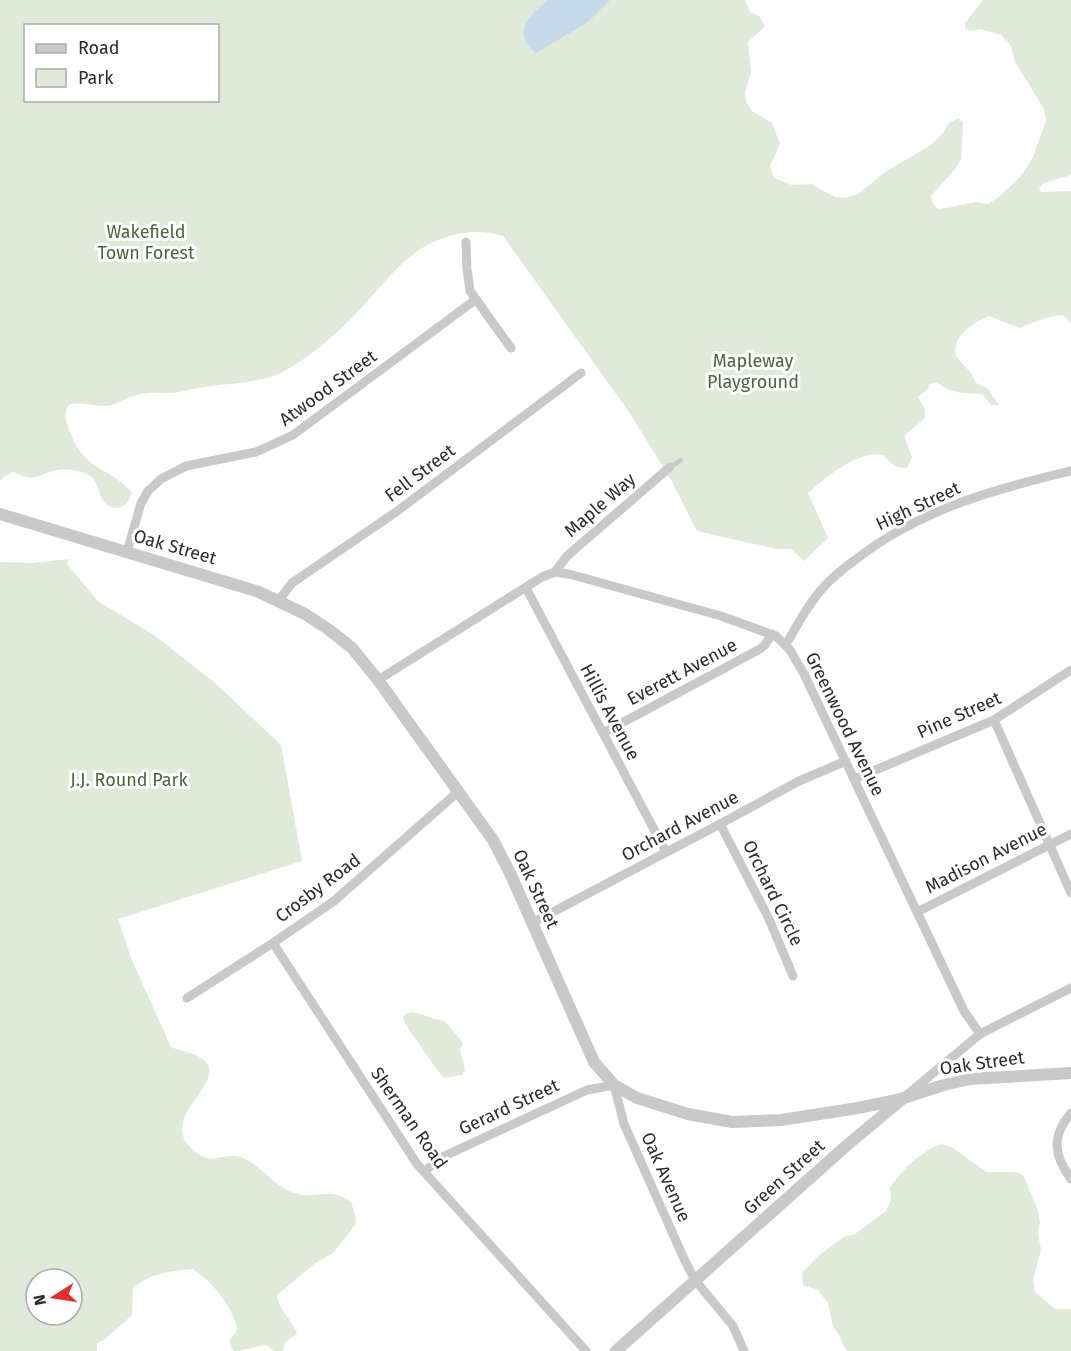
<svg xmlns="http://www.w3.org/2000/svg" width="1071" height="1351" viewBox="0 0 1071 1351" font-family="'Fira Sans',sans-serif">
  <style>
    .green { fill: #e1ead9; fill-rule: evenodd }
    .water { fill: #c5d9ea }
    .lines { fill: none; stroke-linecap: round; stroke-linejoin: round }
    .service { stroke: #c9c9c9; stroke-width: 4.5 }
    .minor { stroke: #c9c9c9; stroke-width: 9 }
    .tertiary { stroke: #c9c9c9; stroke-width: 12 }
    .labels { text-anchor: middle; stroke-width: 6; stroke-linejoin: round; paint-order: stroke }
    .park-label { font-size: 18px; fill: #4c663a; stroke: #fff }
    .street-label { font-size: 18px; fill: #2c2c2c; stroke: #fff }
  </style>
  <rect width="100%" height="100%" fill="#fff"/>
  <path class="green" d="M 0,0 L 745,0 L 750,12 L 759,16 L 765,26 L 748,42 L 751,71 L 745,93 L 747,103 L 752,111 L 772,123 L 780,144 L 770,166 L 774,178 L 792,185 L 811,184 L 835,197 L 844,198 L 858,194 L 885,172 L 931,145 L 943,133 L 948,124 L 958,118 L 963,122 L 961,159 L 956,168 L 931,196 C 932,203 934,207 940,209 L 975,202 L 988,204 L 1000,196 L 1020,177 L 1033,157 L 1046,121 L 1044,109 L 1015,62 L 1011,46 L 1001,35 L 981,29 L 971,31 L 965,28 L 965,23 L 983,0 L 1071,0 L 1071,175 L 1044,183 L 1039,188 L 1041,192 L 1071,191 L 1071,323 L 1063,315 C 1047,316 1035,322 1020,328 L 989,316 C 973,323 952,335 956,356 L 971,373 L 976,383 L 987,388 L 999,405 L 991,405 L 982,394 C 961,393 953,394 936,382 L 928,385 L 930,387 L 918,397 L 925,409 L 925,418 L 904,436 L 912,457 L 907,468 C 894,469 892,463 883,455 C 859,449 825,478 808,493 L 828,538 L 804,561 L 791,549 L 776,549 L 697,531 L 671,480 L 629,412 L 503,236 C 487,231 474,231 458,234 C 412,243 392,275 362,307 C 343,329 303,364 276,375 C 252,384 229,383 204,387 C 194,388 183,392 173,393 C 162,393 151,392 141,394 C 129,396 117,405 106,406 C 94,406 82,402 70,404 C 64,411 65,417 68,426 C 82,471 105,464 132,492 C 130,499 126,507 118,508 C 97,509 101,481 89,475 C 77,469 62,467 49,472 C 45,473 40,476 36,477 C 28,479 20,475 14,472 L 5,476 L 0,481 ZM 26,26 L 218,26 L 218,100 L 26,100 Z
    M 69,559 L 67,564 L 99,602 L 154,635 L 214,682 L 281,745 L 302,861 L 118,919 L 131,958 L 171,1047 C 181,1051 197,1053 205,1061 C 227,1082 160,1116 190,1147 C 213,1171 225,1148 245,1159 C 265,1169 276,1189 298,1194 C 320,1199 328,1186 351,1202 L 356,1218 L 355,1225 L 333,1253 L 314,1264 L 277,1295 C 278,1310 293,1320 297,1334 L 285,1342 L 283,1351 L 273,1351 L 269,1346 C 257,1344 246,1351 234,1351 L 229,1341 L 237,1330 L 237,1327 C 230,1303 213,1283 193,1269 C 171,1271 148,1273 133,1289 L 132,1315 L 104,1340 L 97,1343 L 97,1351 L 0,1351 L 0,562 L 32,563 ZM 36,1279 L 72,1279 L 72,1315 L 36,1315 Z
    M 413,1012 L 446,1022 L 463,1043 L 460,1050 L 465,1070 L 462,1075 L 444,1078 C 436,1069 431,1061 424,1051 C 416,1038 409,1032 403,1018 L 405,1014 Z
    M 942,1144 L 953,1148 L 986,1172 L 1014,1172 L 1019,1173 L 1024,1177 L 1038,1210 L 1040,1222 L 1038,1233 L 1041,1250 L 1033,1280 L 1035,1292 L 1055,1309 L 1071,1309 L 1071,1351 L 848,1351 L 845,1349 L 838,1333 L 833,1327 L 828,1303 L 818,1290 L 803,1285 L 802,1273 L 818,1256 L 844,1237 L 855,1234 L 886,1211 L 891,1200 L 890,1187 C 903,1169 921,1151 942,1144 Z"/>
  <path class="water" d="M 548,0 L 610,0 L 588,22 L 536,53 C 510,32 530,16 548,0 Z"/>
  <g class="lines">
    <path class="service" d="M 670,467 L 681,460"/>
    <path class="minor" d="M 466,242 L 467,269 L 470,291 L 511,348
      M 127,552 L 141,503 L 148,491 L 161,479 L 186,466 L 256,452 L 293,435 L 475,300
      M 555,572 L 567,556 L 670,467
      M 526,588 L 666,852
      M 279,600 L 292,583 L 396,512 L 581,373
      M 786,644 C 797,626 807,606 821,590 C 832,577 845,567 859,557 C 922,509 995,489 1071,471
      M 378,680 L 542,577 L 555,572 L 569,574 L 721,616 L 776,636 L 790,650 L 804,674 L 964,1011 L 980,1034 L 1071,988
      M 994,720 L 1071,893
      M 603,733 L 760,649 L 765,645 L 772,634
      M 854,779 L 994,720 L 1071,670
      M 720,824 L 769,919 L 793,976
      M 917,912 L 1071,834
      M 532,923 L 720,824 L 799,781 L 846,761
      M 273,943 L 417,1164 L 586,1351
      M 187,998 L 273,943 L 334,901 L 459,791
      M 908,1094 L 980,1034
      M 1071,1113 C 1051,1136 1054,1156 1071,1179
      M 424,1172 L 440,1158 L 587,1090 L 614,1085 L 624,1124 L 685,1261 L 695,1280 L 733,1326 L 744,1351"/>
    <path class="tertiary" d="M 0,514 L 259,592 L 305,614 L 328,629 L 352,648 L 378,680 L 493,840 L 510,873 L 594,1062 L 614,1085 L 637,1098 L 688,1114 L 732,1122 L 781,1120 L 858,1108 L 897,1100 L 944,1085 L 970,1079 L 1071,1073
      M 616,1351 L 846,1146 L 900,1101"/>
  </g>
  <g class="labels">
    <g class="park-label">
      <text x="146" y="238">Wakefield<tspan x="146" dy="21">Town Forest</tspan></text>
      <text x="753" y="367">Mapleway<tspan x="753" dy="21">Playground</tspan></text>
      <text x="129" y="786">J.J. Round Park</text>
    </g>
    <g class="street-label">
      <text transform="translate(328 388) rotate(-36)" y="6">Atwood Street</text>
      <text transform="translate(420 473) rotate(-37)" y="6">Fell Street</text>
      <text transform="translate(600 505) rotate(-41)" y="6">Maple Way</text>
      <text transform="translate(918 506) rotate(-25)" y="6">High Street</text>
      <text transform="translate(175 547) rotate(16)" y="6">Oak Street</text>
      <text transform="translate(682 672) rotate(-28)" y="6">Everett Avenue</text>
      <text transform="translate(610 712) rotate(62)" y="6">Hillis Avenue</text>
      <text transform="translate(959 715) rotate(-24)" y="6">Pine Street</text>
      <text transform="translate(845 724) rotate(64)" y="6">Greenwood Avenue</text>
      <text transform="translate(680 826) rotate(-28)" y="6">Orchard Avenue</text>
      <text transform="translate(986 858) rotate(-27)" y="6">Madison Avenue</text>
      <text transform="translate(318 888) rotate(-37)" y="6">Crosby Road</text>
      <text transform="translate(536 889) rotate(65)" y="6">Oak Street</text>
      <text transform="translate(773 893) rotate(64)" y="6">Orchard Circle</text>
      <text transform="translate(982 1063) rotate(-8)" y="6">Oak Street</text>
      <text transform="translate(509 1107) rotate(-25)" y="6">Gerard Street</text>
      <text transform="translate(409 1118) rotate(55)" y="6">Sherman Road</text>
      <text transform="translate(666 1177) rotate(66)" y="6">Oak Avenue</text>
      <text transform="translate(784 1177) rotate(-42)" y="6">Green Street</text>
    </g>
  </g>
  <rect x="24" y="24" width="195" height="78" fill="#ffffff" stroke="#ababab" stroke-width="1.5"/>
  <rect x="36" y="44" width="30" height="9" fill="#c9c9c9" stroke="#ababab" stroke-width="1.5"/>
  <text x="78" y="54" font-size="18" fill="#2c2c2c">Road</text>
  <rect x="36" y="69" width="30" height="18" fill="#e1ead9" stroke="#ababab" stroke-width="1.5"/>
  <text x="78" y="84" font-size="18" fill="#2c2c2c">Park</text>
  <g transform="translate(54 1297) rotate(258)"><circle r="28" fill="#ffffff" stroke="#ababab" stroke-width="1.5"/>
  <path d="M0-4.5L10 22L0 15L-10 22Z" fill="#e22e2f"/>
  <text y="-9" font-size="16" font-weight="bold" text-anchor="middle" fill="#2c2c2c">N</text>
  </g>
</svg>
